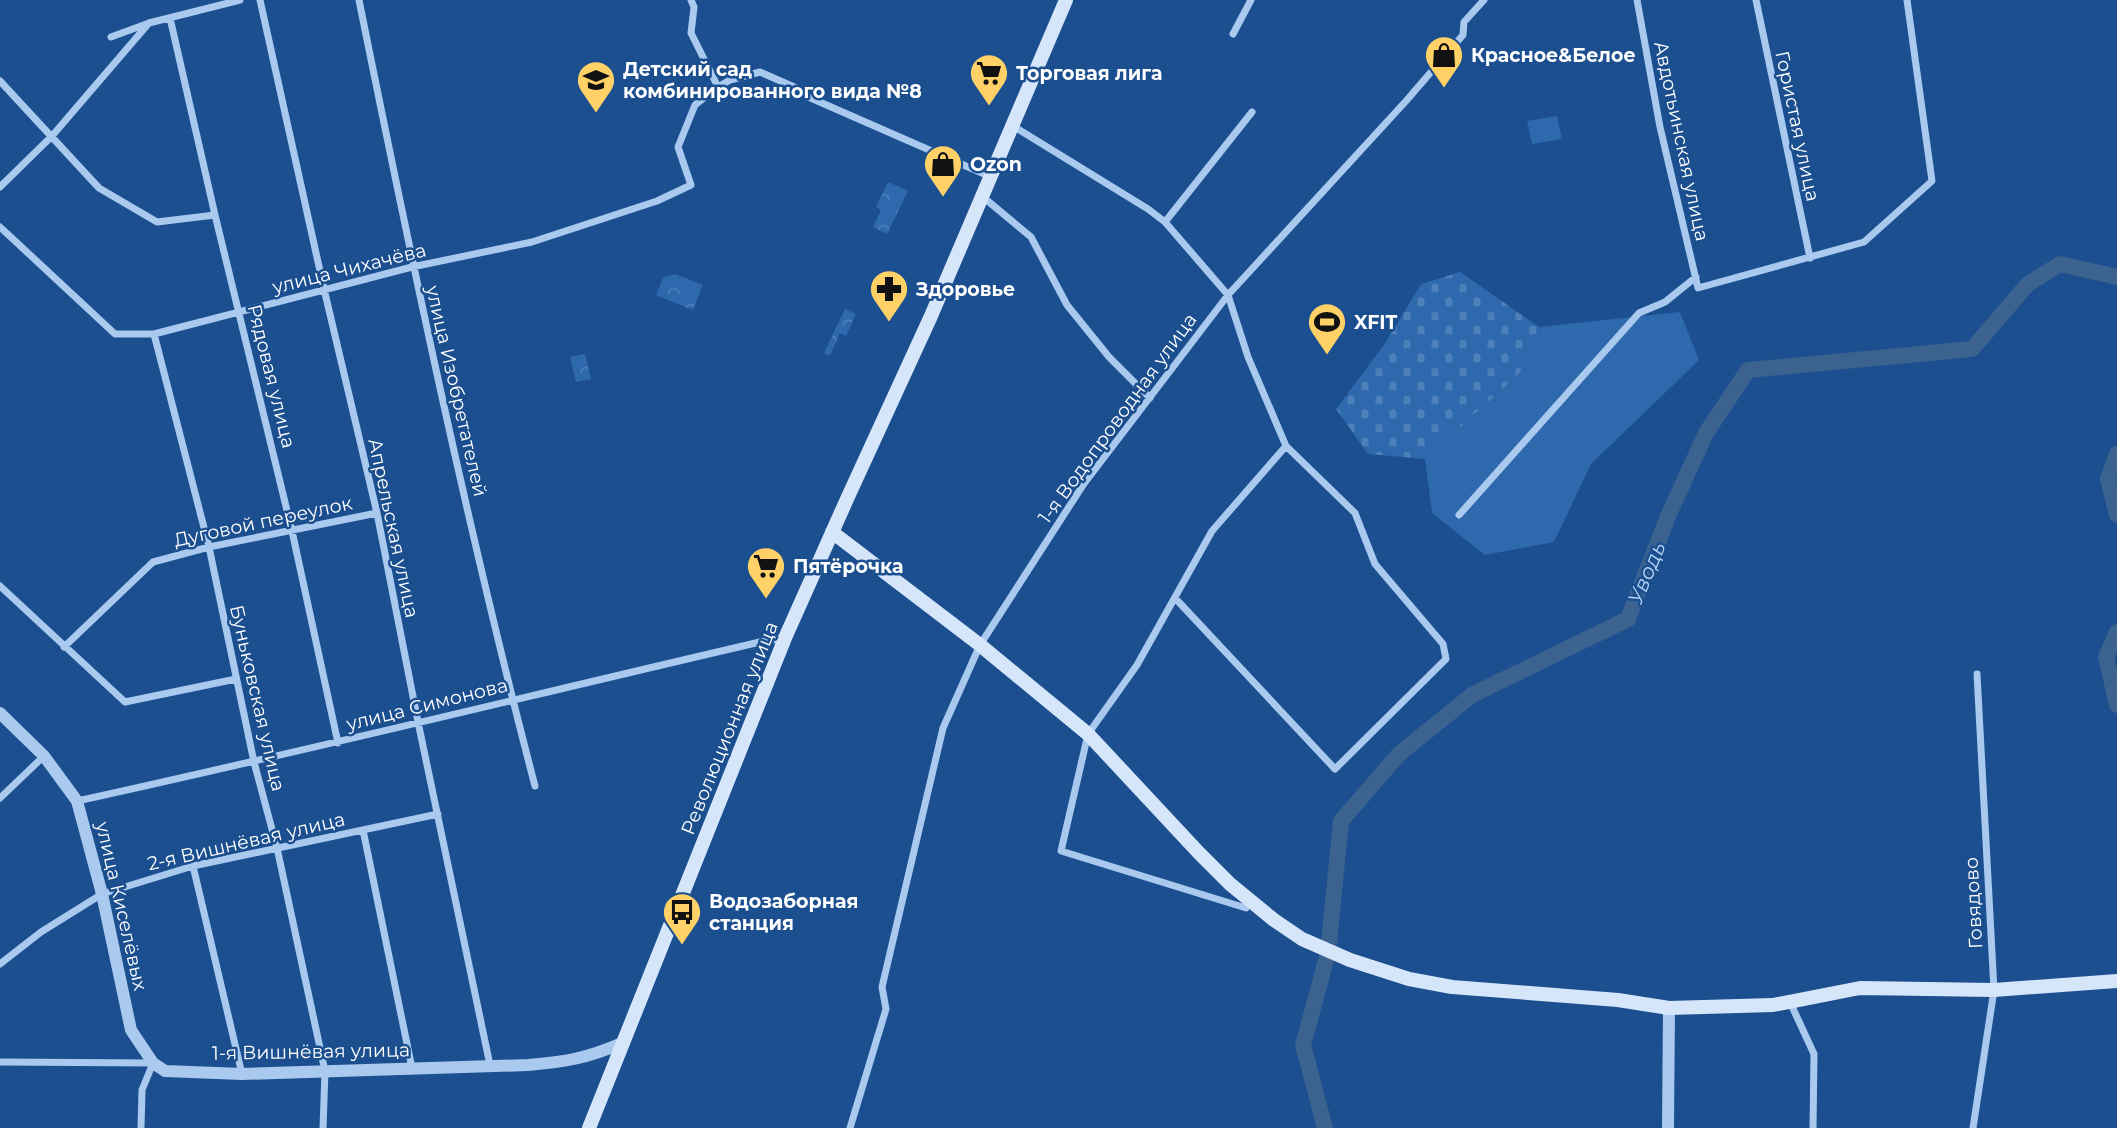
<svg xmlns="http://www.w3.org/2000/svg" width="2117" height="1128" viewBox="0 0 2117 1128" font-family="Montserrat,sans-serif">
  <style>
    .green { fill: #2e69ad }
    .cemetery { fill: url(#cemetery-stones) }
    .park { fill: url(#park-crowns) }
    .lines { fill: none; stroke-linecap: round; stroke-linejoin: round }
    .river { stroke: #3c6290; stroke-width: 16 }
    .minor { stroke: #a9c9ee; stroke-width: 7 }
    .tertiary { stroke: #a9c9ee; stroke-width: 12 }
    .secondary { stroke: #d6e6fa; stroke-width: 14 }
    .labels { text-anchor: middle; stroke-width: 5; stroke-linejoin: round; paint-order: stroke }
    .poi-label { font-size: 19px; font-weight: bold; fill: #fff; stroke: #1b4f8f; text-anchor: start }
    .street-label { font-size: 19px; fill: #fff; stroke: #1b4f8f }
    .water-label { font-size: 21px; font-style: italic; fill: #b5d3f5; stroke: #1b4f8f }
  </style>
  <defs>
    <pattern id="cemetery-stones" width="16" height="16" patternUnits="userSpaceOnUse" patternTransform="scale(1.75)"><rect width="16" height="16" fill="#2e69ad"/><path d="M2 7V4a2 2 0 0 1 4 0v3zM10 15v-3a2 2 0 0 1 4 0v3z" fill="#4d80b9"/></pattern>
    <pattern id="park-crowns" width="20" height="18" patternUnits="userSpaceOnUse" patternTransform="scale(1.75)"><rect width="20" height="18" fill="#2e69ad"/><path d="M2 6a3 3 0 1 1 6 0M12 15a3 3 0 1 1 6 0" fill="none" stroke="#4d80b9"/></pattern>
  </defs>
  <rect width="100%" height="100%" fill="#1b4f8f"/>
  <path class="green" d="M 1557,116 L 1562,139 L 1532,144 L 1527,121 Z
    M 1680,312 L 1699,360 L 1591,464 L 1554,542 L 1485,555 L 1432,513 L 1425,459 L 1519,374 L 1539,327 Z"/>
  <path class="cemetery" d="M 1460,272 L 1539,327 L 1519,374 L 1425,459 L 1368,454 L 1336,409 L 1384,345 L 1421,284 Z"/>
  <path class="park" d="M 888,182 L 908,191 L 887,234 L 873,227 L 881,210 L 876,207 Z
    M 675,274 L 703,285 L 693,310 L 656,295 L 663,278 Z
    M 845,309 L 856,314 L 846,336 L 840,333 L 830,356 L 824,353 Z
    M 585,354 L 591,379 L 576,382 L 570,357 Z"/>
  <g class="lines">
    <path class="river" d="M 2117,454 L 2108,479 L 2117,515
      M 2117,632 L 2106,657 L 2117,705
      M 1325,1128 L 1303,1045 L 1328,953 L 1341,821 L 1399,754 L 1472,695 L 1628,619 L 1669,514 L 1706,433 L 1748,370 L 1972,349 L 2028,284 L 2060,264 L 2117,277"/>
    <path class="minor" d="M 260,0 L 324,289 L 377,513 L 418,722 L 490,1065
      M 359,0 C 412,263 467,526 535,786
      M 691,0 L 694,7 L 691,33 L 718,87
      M 1637,0 L 1660,127 L 1698,288 L 1864,242 L 1932,181 L 1907,0
      M 1756,0 L 1810,258
      M 170,18 L 215,215 L 292,531 L 338,743
      M 1233,34 L 1251,0
      M 111,37 L 149,23 L 240,0
      M 0,81 L 99,188 L 157,222 L 215,215
      M 1013,126 L 1148,209 L 1165,222 L 1228,295 L 1248,357 L 1286,446 L 1355,513 L 1375,564 L 1443,644 L 1446,659 L 1335,769 L 1175,598
      M 0,187 L 52,136 L 149,23
      M 983,197 L 1031,237 L 1067,305 L 1109,357 L 1150,398
      M 1165,222 L 1252,112
      M 0,227 L 115,334 L 154,334 L 412,267 L 532,242 L 657,201 L 691,185 L 678,147 L 695,105 L 718,87 L 730,80 L 760,72 L 801,90 L 806,96 L 991,177
      M 154,334 L 209,547 L 254,762 L 277,848 L 325,1071 L 323,1128
      M 1459,515 L 1639,313 L 1665,302 L 1696,277
      M 0,586 L 125,702 L 236,679
      M 64,647 L 153,562 L 209,547 L 377,513
      M 0,798 L 44,756
      M 77,801 C 306,751 532,695 760,642 L 785,638
      M 363,830 L 412,1068
      M 193,866 L 242,1074
      M 1246,908 L 1061,851 L 1088,734 L 1137,665 L 1212,531 L 1286,446
      M 0,964 L 41,932 L 102,894 L 193,866 L 438,814
      M 1790,1002 L 1814,1054 L 1813,1128
      M 0,1062 L 153,1063 L 142,1090 L 141,1128
      M 850,1128 L 886,1009 L 882,987 L 943,728 L 980,645 L 1083,485 L 1228,295 L 1406,101 L 1463,35 L 1464,22 L 1484,0
      M 1973,1128 L 1994,990 L 1977,674"/>
    <path class="tertiary" d="M 0,713 L 44,756 L 77,801 L 102,894 L 131,1030 L 153,1063 L 165,1071 L 242,1074 L 528,1065 C 565,1062 588,1058 622,1043
      M 1668,1128 L 1669,1008"/>
    <path class="secondary" d="M 832,532 L 980,645 L 1088,734 L 1199,853 L 1230,884 L 1274,920 L 1302,939 L 1350,960 L 1409,979 L 1452,987 L 1618,1000 L 1669,1008 L 1773,1005 L 1860,988 L 1994,990 L 2117,981
      M 589,1128 L 785,638 L 847,499 L 931,316 L 1066,0"/>
  </g>
  <defs>
    <g id="shop-pin" transform="scale(2.0125)"><path d="M0 17L-7.5 6A9.5 9.5 0 1 1 7.5 6Z" fill="#ffd166" stroke="#1b4f8f"/><path d="M-5-2.5h2.3a2.7 3.5 0 0 1 5.4 0H5L5.5 6h-11ZM-1.5-2.5h3a1.5 2.3 0 0 0-3 0Z" fill="#111"/></g>
    <g id="supermarket-pin" transform="scale(2.0125)"><path d="M0 17L-7.5 6A9.5 9.5 0 1 1 7.5 6Z" fill="#ffd166" stroke="#1b4f8f"/><path d="M-6-5.5h2.5l.6 2H6L4.5 2H-2.5L-4.4-4H-6ZM-1.5 3.2a1.3 1.3 0 1 0 .1 0ZM3 3.2a1.3 1.3 0 1 0 .1 0Z" fill="#111"/></g>
    <g id="school-pin" transform="scale(2.0125)"><path d="M0 17L-7.5 6A9.5 9.5 0 1 1 7.5 6Z" fill="#ffd166" stroke="#1b4f8f"/><path d="M0-5L7-2L0 1L-7-2ZM-4 1L0 2.5L4 1V4Q0 6-4 4Z" fill="#111"/></g>
    <g id="pharmacy-pin" transform="scale(2.0125)"><path d="M0 17L-7.5 6A9.5 9.5 0 1 1 7.5 6Z" fill="#ffd166" stroke="#1b4f8f"/><path d="M-2-6h4v4h4v4h-4v4h-4v-4h-4v-4h4Z" fill="#111"/></g>
    <g id="stadium-pin" transform="scale(2.0125)"><path d="M0 17L-7.5 6A9.5 9.5 0 1 1 7.5 6Z" fill="#ffd166" stroke="#1b4f8f"/><path d="M0-5a6.5 5 0 1 0 0 10a6.5 5 0 1 0 0-10ZM-3.5-1.8h7v3.6h-7Z" fill="#111"/></g>
    <g id="bus-pin" transform="scale(2.0125)"><path d="M0 17L-7.5 6A9.5 9.5 0 1 1 7.5 6Z" fill="#ffd166" stroke="#1b4f8f"/><path d="M-5-6H5V4H4V6H2V4H-2V6H-4V4H-5ZM-3.5-4V0h7V-4ZM-3.5 1.2v1.5H-2V1.2ZM2 1.2v1.5H3.5V1.2Z" fill="#111"/></g>
  </defs>
  <g fill-rule="evenodd">
    <use href="#shop-pin" x="1444" y="55"/>
    <use href="#supermarket-pin" x="989" y="73"/>
    <use href="#school-pin" x="596" y="80"/>
    <use href="#shop-pin" x="943" y="164"/>
    <use href="#pharmacy-pin" x="889" y="289"/>
    <use href="#stadium-pin" x="1327" y="322"/>
    <use href="#supermarket-pin" x="766" y="566"/>
    <use href="#bus-pin" x="682" y="912"/>
  </g>
  <g class="labels">
    <g class="poi-label">
      <text x="1471" y="62">Красное&amp;Белое</text>
      <text x="623" y="76">Детский сад<tspan x="623" dy="22">комбинированного вида №8</tspan></text>
      <text x="1016" y="80">Торговая лига</text>
      <text x="970" y="171">Ozon</text>
      <text x="916" y="296">Здоровье</text>
      <text x="1354" y="329">XFIT</text>
      <text x="793" y="573">Пятёрочка</text>
      <text x="709" y="908">Водозаборная<tspan x="709" dy="22">станция</tspan></text>
    </g>
    <g class="street-label">
      <text transform="translate(1798 126) rotate(78)" y="7">Гористая улица</text>
      <text transform="translate(1682 141) rotate(78)" y="7">Авдотьинская улица</text>
      <text transform="translate(349 268) rotate(-14)" y="7">улица Чихачёва</text>
      <text transform="translate(272 376) rotate(76)" y="7">Рядовая улица</text>
      <text transform="translate(457 391) rotate(77)" y="7">улица Изобретателей</text>
      <text transform="translate(1117 418) rotate(-54)" y="7">1-я Водопроводная улица</text>
      <text transform="translate(263 521) rotate(-12)" y="7">Дуговой переулок</text>
      <text transform="translate(394 528) rotate(78)" y="7">Апрельская улица</text>
      <text transform="translate(258 698) rotate(77)" y="7">Буньковская улица</text>
      <text transform="translate(427 704) rotate(-14)" y="7">улица Симонова</text>
      <text transform="translate(729 728) rotate(-68)" y="7">Революционная улица</text>
      <text transform="translate(246 841) rotate(-13)" y="7">2-я Вишнёвая улица</text>
      <text transform="translate(1973 903) rotate(-93)" y="7">Говядово</text>
      <text transform="translate(122 906) rotate(77)" y="7">улица Киселёвых</text>
      <text transform="translate(311 1051) rotate(-1)" y="7">1-я Вишнёвая улица</text>
    </g>
    <g class="water-label">
      <text transform="translate(1647 573) rotate(-67)" y="7">Уводь</text>
    </g>
  </g>
</svg>
